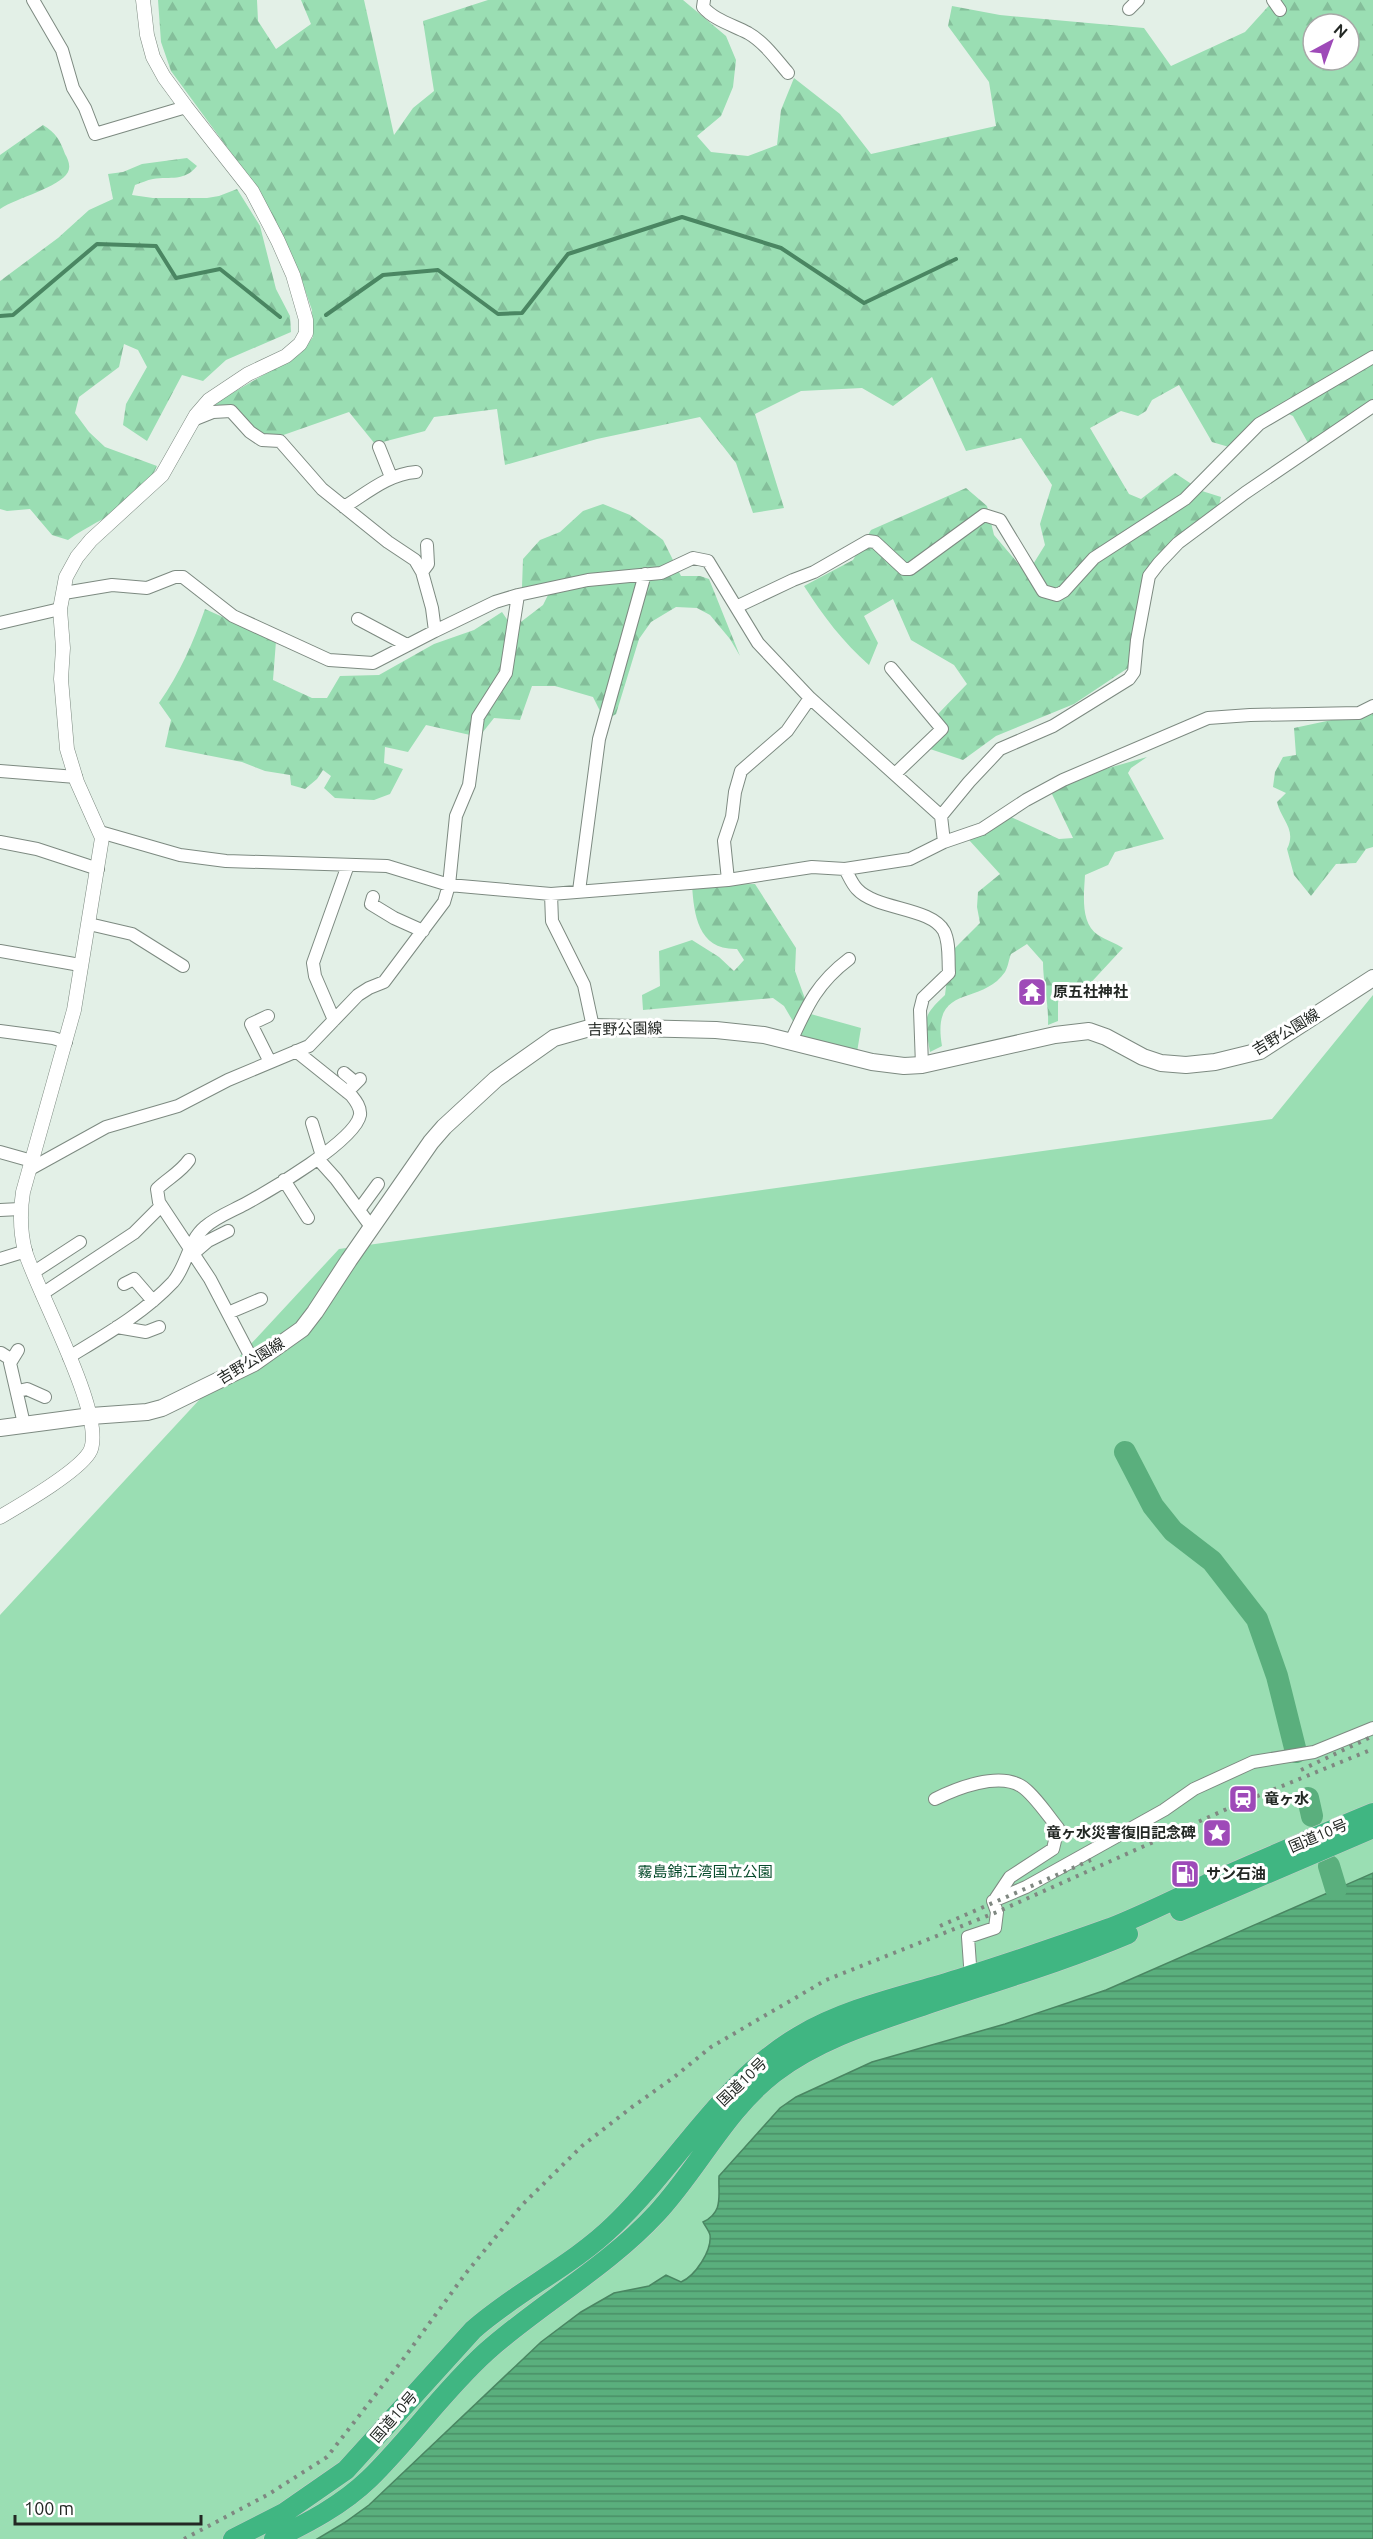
<svg xmlns="http://www.w3.org/2000/svg" width="1373" height="2539" viewBox="0 0 1373 2539" font-family="Ubuntu,'Noto Sans JP',sans-serif">
  <style>
    .forest { fill: url(#forest-firs); fill-rule: evenodd }
    .green { fill: #9adeb3 }
    .water { fill: url(#water-rules); stroke: #4a8662; stroke-width: 1.5 }
    .lines { fill: none; stroke-linecap: round; stroke-linejoin: round }
    .stream { stroke: #4a8662; stroke-width: 4 }
    .river { stroke: #5aaf7d; stroke-width: 22 }
    .minor-casing { stroke: #7d8a81; stroke-width: 14 }
    .tertiary-casing { stroke: #7d8a81; stroke-width: 15 }
    .secondary-casing { stroke: #7d8a81; stroke-width: 18 }
    .trunk-casing { stroke: #cacbca; stroke-width: 21 }
    .minor { stroke: #fff; stroke-width: 12 }
    .tertiary { stroke: #fff; stroke-width: 14 }
    .secondary { stroke: #fff; stroke-width: 16 }
    .trunk { stroke: #40b682; stroke-width: 20 }
    .rail { stroke: #7f8881; stroke-width: 4; stroke-dasharray: 3 6; stroke-linecap: butt }
    .labels { text-anchor: middle; stroke-width: 6; stroke-linejoin: round; paint-order: stroke }
    .poi-label { font-size: 15px; font-weight: bold; fill: #232824; stroke: #fff; text-anchor: start }
    .street-label { font-size: 15px; fill: #232824; stroke: #fff }
    .park-label { font-size: 15px; fill: #064b2b; stroke: #fff }
  </style>
  <defs>
    <pattern id="forest-firs" width="22" height="20" patternUnits="userSpaceOnUse" patternTransform="scale(1.5)"><rect width="22" height="20" fill="#9adeb3"/><path d="M5 1l3.5 6h-7zM16 11l3.5 6h-7z" fill="#84be9a"/></pattern>
    <pattern id="water-rules" width="6" height="5" patternUnits="userSpaceOnUse" patternTransform="scale(1.5)"><rect width="6" height="5" fill="#5aaf7d"/><path d="M0 2.5h6" fill="none" stroke="#4a8e66"/></pattern>
  </defs>
  <rect width="100%" height="100%" fill="#e3f0e7"/>
  <path class="forest" d="M 158,0 L 257,0 L 258,21 L 276,49 L 311,24 L 301,0 L 364,0 L 394,135 L 413,108 L 434,91 L 423,21 L 488,0 L 683,0 L 726,36 L 736,60 L 733,87 L 721,116 L 697,136 L 711,152 L 748,156 L 777,145 L 781,110 L 794,78 L 840,114 L 871,154 L 996,126 L 989,82 L 948,26 L 952,6 L 1000,15 L 1144,28 L 1171,66 L 1245,32 L 1274,0 L 1373,0 L 1373,409 L 1308,443 L 1293,416 L 1284,412 L 1271,425 L 1259,419 L 1229,447 L 1212,442 L 1179,385 L 1152,400 L 1146,411 L 1138,416 L 1121,411 L 1090,428 L 1129,494 L 1141,499 L 1175,473 L 1202,491 L 1221,497 L 1216,517 L 1177,549 L 1152,575 L 1141,640 L 1128,668 L 1074,704 L 996,736 L 963,760 L 930,749 L 948,729 L 937,715 L 967,684 L 954,665 L 911,640 L 893,599 L 864,616 L 878,643 L 869,665 C 843,642 823,616 804,586 L 853,560 L 871,530 L 966,488 L 987,506 L 994,535 L 1027,574 L 1045,545 L 1040,524 L 1052,485 L 1021,438 L 966,451 L 932,377 L 893,406 L 862,388 L 801,391 L 755,414 L 784,508 L 753,513 L 736,463 L 700,417 L 597,439 L 505,465 L 497,409 L 434,417 L 425,431 L 375,444 L 349,412 L 272,439 L 257,435 L 241,420 L 213,408 L 217,402 L 301,353 L 313,337 L 312,310 L 301,279 L 251,180 L 171,71 L 161,42 ZM 1313,24 L 1349,24 L 1349,60 L 1313,60 Z
    M 43,125 C 56,133 60,140 65,154 C 68,159 71,166 68,172 C 59,188 18,197 0,209 L 0,155 Z
    M 187,158 L 197,166 C 184,182 171,176 153,179 C 147,180 141,183 135,185 L 132,195 L 153,198 L 207,198 L 219,196 L 237,189 L 260,226 L 276,289 L 290,316 L 291,332 L 226,360 L 203,381 L 182,375 L 147,441 L 123,425 L 126,404 L 147,367 L 138,350 L 124,344 L 119,367 L 79,397 L 75,413 L 89,432 L 105,447 L 157,466 C 138,510 104,514 68,540 L 52,535 L 30,509 L 7,511 L 0,509 L 0,281 L 58,238 L 89,210 L 113,199 L 108,174 L 123,172 L 142,164 Z
    M 603,504 L 630,515 L 663,540 L 681,576 L 700,576 L 709,579 L 740,656 L 730,639 L 710,615 L 697,608 L 676,607 L 651,622 L 639,639 L 616,714 L 605,721 L 593,697 L 555,686 L 532,686 L 520,720 L 494,718 L 479,737 L 426,725 L 408,752 L 385,747 L 384,763 L 403,769 L 390,794 L 374,800 L 353,799 L 335,798 L 324,788 L 331,776 L 323,770 L 317,779 L 305,789 L 291,785 L 290,775 L 265,771 L 242,762 L 165,747 L 171,720 L 159,703 C 180,673 193,643 205,609 L 276,641 L 273,680 L 312,698 L 327,698 L 340,676 L 379,675 L 434,644 L 474,630 L 502,612 L 513,628 L 543,605 L 549,593 L 522,587 L 523,559 L 540,540 L 560,532 L 583,511 Z
    M 1373,705 L 1373,847 L 1366,849 L 1356,863 L 1336,864 L 1311,896 L 1294,875 L 1287,849 C 1297,829 1281,820 1277,802 L 1286,793 L 1273,787 L 1275,772 L 1283,757 L 1296,755 L 1294,728 L 1355,715 Z
    M 1147,757 L 1131,768 L 1128,773 L 1164,839 L 1115,852 L 1108,865 L 1085,875 C 1084,894 1080,923 1098,935 C 1106,940 1115,943 1123,948 L 1085,989 L 1068,984 L 1061,986 L 1058,1003 L 1058,1021 L 1048,1025 C 1049,1004 1043,983 1043,962 L 1027,944 L 1011,954 C 1009,959 1008,967 1005,972 C 981,1007 931,982 942,1046 L 930,1052 C 925,1021 920,1018 945,995 L 950,953 L 980,923 L 977,907 L 978,892 L 1000,874 L 969,840 L 1011,817 L 1059,839 L 1073,838 L 1051,792 L 1105,769 Z
    M 755,884 L 796,948 L 795,971 L 817,1032 L 794,1023 L 784,1006 L 773,998 L 643,1010 L 642,995 L 660,986 L 659,951 L 692,940 L 719,957 L 734,971 L 744,960 L 737,949 C 698,950 694,915 692,885 Z"/>
  <path class="green" d="M 1373,995 L 1373,2539 L 0,2539 L 0,1615 L 339,1249 L 1272,1119 Z
    M 807,1013 L 861,1028 L 857,1052 L 803,1039 L 799,1029 Z"/>
  <path class="water" d="M 1373,1873 L 1373,2539 L 317,2539 L 344,2523 L 369,2505 L 541,2342 L 581,2312 L 614,2293 L 649,2286 L 666,2275 L 681,2282 C 695,2276 712,2251 710,2235 C 709,2231 705,2226 703,2222 C 724,2212 718,2196 719,2176 L 780,2108 L 796,2097 L 872,2062 L 1005,2024 L 1106,1990 Z"/>
  <g class="lines">
    <path class="stream" d="M 326,315 L 383,275 L 438,270 L 498,314 L 522,313 L 568,254 L 682,217 L 781,248 L 864,303 L 956,259
      M 0,316 L 13,315 L 97,244 L 156,246 L 176,278 L 220,269 L 280,317"/>
    <path class="river" d="M 1125,1452 L 1153,1506 L 1173,1531 L 1212,1561 L 1257,1619 L 1277,1676 L 1296,1752
      M 1308,1798 L 1312,1816
      M 1329,1866 L 1336,1889"/>
    <g class="minor-casing">
      <path id="minor" d="M 33,0 L 62,50 L 73,88 L 85,108 L 95,134 L 186,107
        M 704,0 L 703,7 C 714,20 733,25 748,33 C 764,42 776,59 788,73
        M 1273,0 L 1280,10
        M 1129,9 L 1138,0
        M 379,447 L 391,477
        M 344,507 C 367,493 388,474 416,472
        M 422,572 L 428,564 L 427,545
        M 64,593 L 112,585 L 147,588 L 175,577 L 183,577 L 233,616 L 329,660 L 373,663 L 435,631 L 432,608 L 422,572 L 415,560 L 388,542 L 322,489 L 280,441 L 262,440 L 250,432 L 231,411 L 213,412 L 193,420
        M 736,607 L 793,580 L 814,572 L 868,541 L 875,542 L 904,569 L 910,569 L 984,515 L 1000,520 L 1043,591 L 1057,595 L 1064,591 L 1094,558 L 1185,499 L 1259,424 L 1373,357
        M 358,619 L 407,645
        M 0,623 L 60,609
        M 435,631 L 495,602 L 518,595 L 588,580 L 661,573 L 693,558 L 708,561 L 758,643 L 810,698 L 941,816 L 944,842
        M 891,668 L 942,729 L 895,774
        M 0,771 L 76,777
        M 941,816 L 969,782 L 1000,749 L 1053,726 L 1129,679 L 1134,672 L 1137,640 L 1149,576 L 1159,563 L 1178,543 L 1245,493 L 1373,406
        M 100,832 L 180,855 L 226,861 L 387,866 L 449,885 L 551,894 L 728,880 L 812,867 L 845,869 L 910,859 L 944,842 L 982,829 L 1026,800 L 1063,780 L 1208,718 L 1250,715 L 1359,713 L 1373,706
        M 0,842 L 37,849 L 98,869
        M 845,869 C 849,876 852,884 857,889 C 876,910 931,907 944,931 C 950,943 948,959 949,973 L 923,998 L 920,1010 L 922,1065
        M 728,880 L 724,841 L 732,817 L 735,792 L 741,771 L 787,731 L 810,698
        M 579,891 L 599,739 L 645,574
        M 551,894 L 552,921 L 584,985 L 593,1027
        M 373,897 L 371,904 L 394,918 L 423,931
        M 89,924 L 132,934 L 183,966
        M 0,951 L 80,965
        M 268,1016 L 251,1024 L 270,1062
        M 334,1020 L 315,976 L 313,963 L 348,865
        M 0,1031 L 53,1038 L 66,1042
        M 791,1041 C 807,1006 817,983 849,959
        M 344,1073 L 356,1083
        M 347,1092 L 360,1079
        M 312,1123 L 322,1156
        M 0,1152 L 32,1161
        M 318,1159 L 336,1179 L 372,1228
        M 189,1160 C 181,1172 167,1179 157,1189 L 159,1202 L 210,1279 L 254,1363
        M 30,1169 L 106,1127 L 178,1106 L 228,1080 L 309,1046 L 358,995 L 369,988 L 384,982 L 444,902 L 449,885 L 456,816 L 469,785 L 478,717 L 506,673 L 518,595
        M 284,1180 L 308,1218
        M 0,1210 L 20,1209
        M 359,1210 L 378,1184
        M 194,1253 L 208,1241 L 228,1231
        M 0,1259 L 26,1251
        M 34,1272 L 80,1242
        M 124,1284 L 134,1279 L 153,1301
        M 42,1294 L 134,1233 L 161,1206
        M 228,1313 L 261,1299
        M 117,1327 L 146,1332 L 159,1327
        M 18,1350 L 10,1363 L 24,1424
        M 1,1353 L 12,1360
        M 69,1357 C 105,1335 144,1313 173,1282 C 187,1266 188,1241 205,1227 C 216,1217 232,1211 245,1204 C 269,1191 355,1141 360,1115 C 361,1107 355,1100 351,1095 L 296,1051
        M 18,1391 L 27,1389 L 45,1397
        M 935,1799 C 957,1788 998,1772 1021,1786 C 1033,1793 1049,1817 1058,1828 L 1053,1849 L 1010,1877 L 996,1898
        M 973,1974 L 970,1965 L 968,1937 L 995,1928 L 997,1912 L 993,1901 L 1026,1887 L 1164,1810 L 1194,1789 L 1253,1762 L 1314,1752 L 1373,1728"/>
    </g>
    <g class="tertiary-casing">
      <path id="tertiary" d="M 0,1517 C 22,1504 76,1473 89,1453 C 110,1422 36,1290 25,1251 C 20,1231 20,1211 23,1192 L 74,1010 L 102,838 L 77,782 L 67,749 L 61,679 L 63,648 L 60,609 L 66,577 L 77,557 L 91,540 L 162,475 L 196,415 L 209,400 L 248,374 L 286,356 L 300,344 L 306,333 L 306,320 L 293,275 L 278,241 L 252,191 L 186,107 L 164,77 L 153,57 L 147,35 L 143,0"/>
    </g>
    <g class="secondary-casing">
      <path id="secondary" d="M 0,1428 L 91,1416 L 147,1412 L 162,1408 L 254,1363 L 302,1329 L 315,1312 L 349,1260 L 431,1142 L 444,1127 L 496,1079 L 554,1038 L 593,1027 L 716,1030 L 764,1035 L 872,1062 L 904,1066 L 922,1065 L 1055,1035 L 1089,1031 L 1106,1037 L 1143,1057 L 1161,1063 L 1186,1065 L 1215,1062 L 1260,1051 L 1373,978"/>
    </g>
    <g class="trunk-casing">
      <path id="trunk" d="M 1180,1911 L 1373,1828
        M 233,2539 L 284,2513 L 346,2470 L 473,2330 C 517,2291 572,2266 614,2225 C 678,2164 721,2082 799,2036 C 848,2007 905,1996 959,1979 C 1009,1963 1060,1946 1110,1928 C 1143,1915 1175,1899 1207,1884 C 1262,1860 1317,1836 1373,1813
        M 274,2539 C 308,2523 342,2505 369,2479 C 410,2439 443,2391 486,2352 C 541,2303 606,2268 657,2213 C 698,2169 725,2111 774,2073 C 819,2039 872,2023 925,2005 C 993,1982 1062,1962 1128,1934"/>
    </g>
    <use href="#minor" class="minor"/>
    <use href="#tertiary" class="tertiary"/>
    <use href="#secondary" class="secondary"/>
    <use href="#trunk" class="trunk"/>
    <path class="rail" d="M 1301,1770 L 1373,1736
      M 940,1926 L 1091,1860
      M 184,2539 L 269,2494 L 327,2457 L 404,2358 L 466,2273 L 522,2205 L 582,2146 L 632,2107 L 673,2078 L 711,2047 L 826,1980 L 997,1912 L 1238,1804 L 1373,1749"/>
  </g>
  <defs>
    <g id="temple-square" transform="scale(1.5)"><rect x="-9" y="-9" width="18" height="18" rx="4" fill="#9e4ab8" stroke="#fff"/><path d="M0-6L5-2H3V0L6.5 2.5H4V6H1.5V3h-3V6H-4V2.5H-6.5L-3 0V-2H-5Z" fill="#fff"/></g>
    <g id="station-square" transform="scale(1.5)"><rect x="-9" y="-9" width="18" height="18" rx="4" fill="#9e4ab8" stroke="#fff"/><path d="M-3-6H3Q5-6 5-4V2Q5 4 3 4L4.5 6H3L1.5 4h-3L-3 6H-4.5L-3 4Q-5 4-5 2V-4Q-5-6-3-6ZM-3.5-4v3h7v-3ZM-3.5 1v1.5H-2V1ZM2 1v1.5H3.5V1Z" fill="#fff"/></g>
    <g id="sight-square" transform="scale(1.5)"><rect x="-9" y="-9" width="18" height="18" rx="4" fill="#9e4ab8" stroke="#fff"/><path d="M0-6L1.8-2.2L6-1.7L2.9 1.2L3.7 5.4L0 3.3L-3.7 5.4L-2.9 1.2L-6-1.7L-1.8-2.2Z" fill="#fff"/></g>
    <g id="fuel-square" transform="scale(1.5)"><rect x="-9" y="-9" width="18" height="18" rx="4" fill="#9e4ab8" stroke="#fff"/><path d="M-5.5-6h7V0h2V4h1.3V-2.5L3-4.5l.8-.8L6-3V5H2.5V1h-1V6h-7ZM-4.2-4.7v3.2H.2V-4.7Z" fill="#fff"/></g>
  </defs>
  <g fill-rule="evenodd">
    <use href="#temple-square" x="1032" y="992"/>
    <use href="#station-square" x="1243" y="1799"/>
    <use href="#sight-square" x="1217" y="1833"/>
    <use href="#fuel-square" x="1185" y="1874"/>
  </g>
  <g class="labels">
    <g class="poi-label">
      <text x="1053" y="997">原五社神社</text>
      <text x="1264" y="1804">竜ヶ水</text>
      <text x="1196" y="1838" text-anchor="end">竜ヶ水災害復旧記念碑</text>
      <text x="1206" y="1879">サン石油</text>
    </g>
    <g class="street-label">
      <text transform="translate(625 1029) rotate(-1)" y="5">吉野公園線</text>
      <text transform="translate(1286 1032) rotate(-31)" y="5">吉野公園線</text>
      <text transform="translate(251 1361) rotate(-31)" y="5">吉野公園線</text>
      <text transform="translate(1318 1836) rotate(-23)" y="5">国道10号</text>
      <text transform="translate(742 2082) rotate(-44)" y="5">国道10号</text>
      <text transform="translate(394 2417) rotate(-49)" y="5">国道10号</text>
    </g>
    <g class="park-label">
      <text x="705" y="1877">霧島錦江湾国立公園</text>
    </g>
  </g>
  <g transform="translate(1331 42) rotate(41)"><circle r="28" fill="#ffffff" stroke="#a7a9a7" stroke-width="1.5"/>
  <path d="M0-4.5L10 22L0 15L-10 22Z" fill="#9e4ab8"/>
  <text y="-9" font-size="16" font-weight="bold" text-anchor="middle" fill="#232824">N</text>
  </g>
  <path d="M15 2515v9h186v-9" fill="none" stroke="#232824" stroke-width="3"/>
  <text x="24" y="2515" font-size="18" fill="#232824" stroke="#ffffff" stroke-width="4.5" paint-order="stroke">100 m</text>
</svg>
